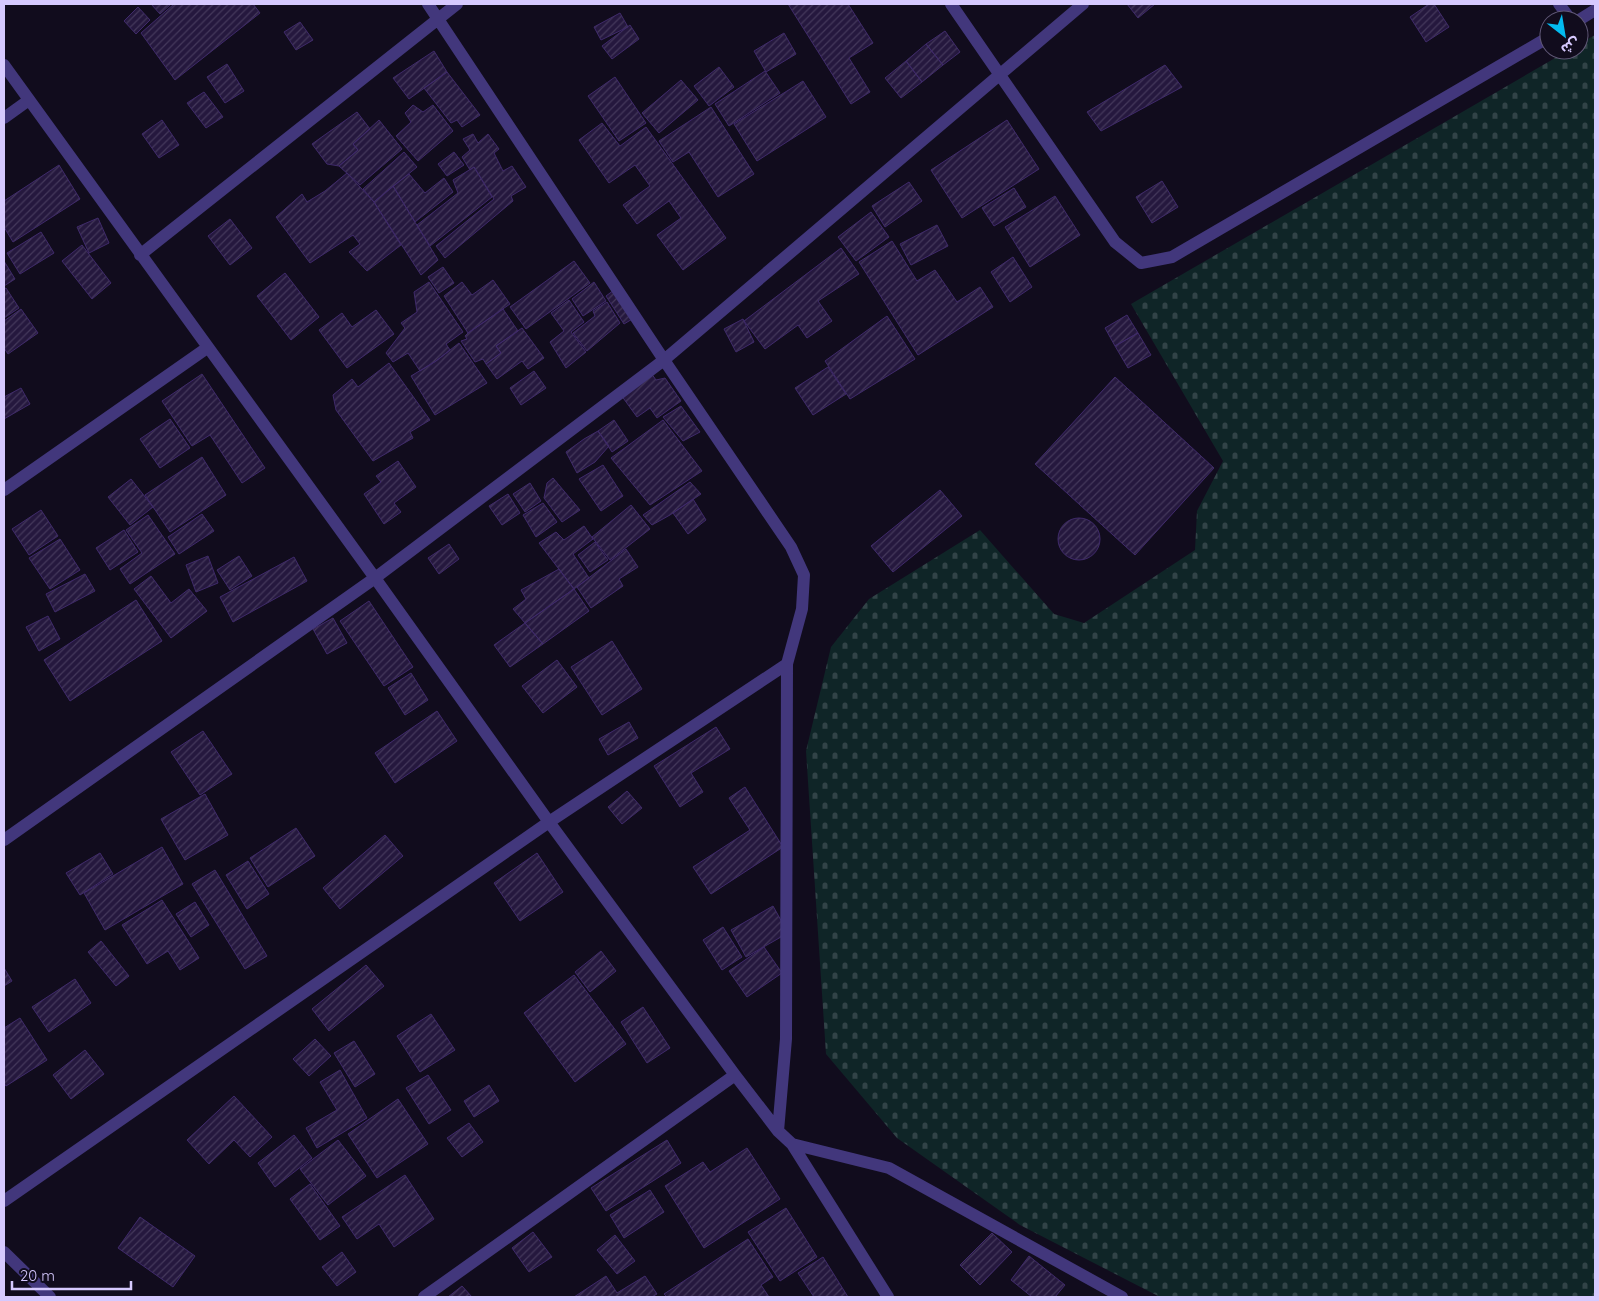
<svg xmlns="http://www.w3.org/2000/svg" width="1599" height="1301" viewBox="0 0 1599 1301" font-family="Quicksand,'Noto Sans Arabic',sans-serif">
  <style>
    .cemetery { fill: url(#cemetery-stones) }
    .building { fill: url(#building-hatch); stroke: #3f2a6a }
    .lines { fill: none; stroke-linecap: round; stroke-linejoin: round }
    .minor { stroke: #42377c; stroke-width: 12 }
  </style>
  <defs>
    <pattern id="cemetery-stones" width="16" height="16" patternUnits="userSpaceOnUse" patternTransform="scale(1.25)"><rect width="16" height="16" fill="#0f2527"/><path d="M2 7V4a2 2 0 0 1 4 0v3zM10 15v-3a2 2 0 0 1 4 0v3z" fill="#314347"/></pattern>
    <pattern id="building-hatch" width="6" height="6" patternUnits="userSpaceOnUse" patternTransform="scale(1.25)"><rect width="6" height="6" fill="#25183e"/><path d="M-1 1l2-2M0 6l6-6M5 7l2-2" fill="none" stroke="#44385b"/></pattern>
  </defs>
  <rect width="100%" height="100%" fill="#110c1d"/>
  <path class="cemetery" d="M 1595,35 L 1595,1297 L 1160,1297 L 1020,1225 L 897,1138 L 826,1054 L 806,751 L 831,647 L 869,599 L 980,530 L 1054,614 L 1084,623 L 1195,550 L 1197,511 L 1223,461 L 1131,304 L 1569,50 L 1579,50 L 1579,44 Z"/>
  <path class="building" d="M 151,4 L 171,4 L 160,14 Z
    M 174,4 L 253,4 L 260,13 L 175,80 L 141,33 Z
    M 788,4 L 848,4 L 873,43 L 849,58 L 870,92 L 851,104 Z
    M 1127,4 L 1155,4 L 1138,18 Z
    M 1429,4 L 1434,4 L 1449,27 L 1426,42 L 1410,17 Z
    M 138,7 L 150,20 L 136,34 L 124,21 Z
    M 620,13 L 628,27 L 601,40 L 594,27 Z
    M 300,22 L 313,40 L 296,50 L 284,32 Z
    M 630,25 L 639,39 L 612,59 L 602,46 Z
    M 945,31 L 960,52 L 943,65 L 926,44 Z
    M 784,33 L 796,54 L 766,72 L 754,51 Z
    M 926,44 L 943,65 L 922,82 L 906,61 Z
    M 434,51 L 447,72 L 409,99 L 393,78 Z
    M 906,61 L 922,82 L 901,98 L 885,78 Z
    M 227,64 L 244,91 L 225,103 L 207,77 Z
    M 1165,65 L 1182,87 L 1101,131 L 1087,112 Z
    M 719,67 L 734,87 L 709,106 L 694,86 Z
    M 765,71 L 780,93 L 729,126 L 715,104 Z
    M 447,72 L 480,115 L 462,127 L 457,120 L 451,123 L 424,88 Z
    M 615,77 L 646,123 L 619,141 L 588,96 Z
    M 681,80 L 698,100 L 659,133 L 642,113 Z
    M 803,81 L 826,117 L 757,161 L 734,124 Z
    M 204,92 L 223,117 L 206,128 L 187,103 Z
    M 413,105 L 423,112 L 433,105 L 453,131 L 418,161 L 396,136 L 411,122 L 405,113 Z
    M 711,107 L 754,174 L 718,197 L 689,152 L 673,162 L 659,141 Z
    M 357,112 L 370,129 L 353,144 L 358,150 L 339,166 L 327,164 L 312,144 Z
    M 162,120 L 179,145 L 159,158 L 142,134 Z
    M 379,120 L 402,149 L 360,185 L 339,166 L 358,150 L 353,144 Z
    M 1007,120 L 1039,169 L 962,218 L 931,170 Z
    M 602,123 L 620,146 L 646,127 L 726,238 L 683,270 L 657,235 L 681,218 L 669,201 L 637,224 L 623,205 L 650,186 L 635,165 L 609,183 L 579,140 Z
    M 473,134 L 478,143 L 488,134 L 499,149 L 494,153 L 503,171 L 512,166 L 526,187 L 511,196 L 513,201 L 445,258 L 436,246 L 494,199 L 474,167 L 470,170 L 462,157 L 470,150 L 463,139 Z
    M 404,152 L 417,167 L 374,202 L 363,189 Z
    M 454,152 L 464,165 L 447,176 L 438,164 Z
    M 59,165 L 80,199 L 13,242 L 4,227 L 4,201 Z
    M 474,167 L 492,197 L 430,246 L 417,225 L 458,193 L 453,180 Z
    M 347,173 L 374,202 L 401,245 L 367,271 L 349,252 L 360,244 L 353,235 L 310,263 L 276,217 L 302,194 L 307,202 L 325,191 Z
    M 409,174 L 425,193 L 444,178 L 453,192 L 415,222 L 393,186 Z
    M 1162,181 L 1178,207 L 1152,223 L 1136,197 Z
    M 909,182 L 922,201 L 885,227 L 872,206 Z
    M 393,186 L 438,260 L 421,275 L 374,202 Z
    M 1014,188 L 1026,207 L 994,226 L 982,208 Z
    M 1055,196 L 1080,235 L 1030,267 L 1005,227 Z
    M 871,212 L 889,237 L 856,261 L 838,237 Z
    M 98,218 L 109,243 L 89,253 L 77,227 Z
    M 230,219 L 252,248 L 230,265 L 208,236 Z
    M 937,225 L 948,246 L 911,265 L 900,244 Z
    M 41,232 L 54,253 L 20,274 L 7,253 Z
    M 892,241 L 917,281 L 935,270 L 957,302 L 980,287 L 993,307 L 918,355 L 859,262 Z
    M 82,245 L 111,283 L 92,299 L 62,261 Z
    M 841,248 L 859,274 L 818,301 L 832,321 L 807,338 L 798,325 L 765,349 L 744,321 Z
    M 1013,257 L 1032,287 L 1010,302 L 991,272 Z
    M 4,261 L 15,279 L 4,286 Z
    M 574,261 L 590,283 L 526,329 L 510,307 Z
    M 443,267 L 454,283 L 439,293 L 428,277 Z
    M 285,273 L 319,317 L 291,340 L 257,296 Z
    M 493,280 L 510,304 L 468,333 L 444,296 L 462,282 L 472,295 Z
    M 429,282 L 463,332 L 446,344 L 450,350 L 436,361 L 420,371 L 408,353 L 393,362 L 386,353 L 405,328 L 401,323 L 417,312 L 414,292 Z
    M 594,282 L 606,301 L 583,316 L 572,299 Z
    M 6,288 L 19,308 L 4,318 L 4,289 Z
    M 614,290 L 634,318 L 624,324 L 606,296 Z
    M 569,300 L 584,322 L 571,332 L 586,352 L 566,368 L 550,342 L 564,331 L 551,313 Z
    M 607,302 L 620,323 L 587,351 L 573,333 L 595,316 L 593,311 Z
    M 21,309 L 38,333 L 8,354 L 4,348 L 4,321 Z
    M 503,309 L 518,331 L 496,346 L 501,353 L 486,364 L 483,359 L 475,362 L 461,341 L 467,339 L 465,336 L 468,333 Z
    M 376,310 L 394,334 L 347,368 L 319,330 L 342,313 L 352,327 Z
    M 1127,315 L 1138,333 L 1115,346 L 1105,328 Z
    M 887,316 L 915,359 L 850,399 L 825,361 Z
    M 743,319 L 754,342 L 736,352 L 724,329 Z
    M 522,328 L 544,358 L 528,369 L 522,361 L 497,379 L 486,364 L 501,353 L 496,346 Z
    M 1138,333 L 1151,355 L 1128,368 L 1115,346 Z
    M 459,343 L 487,383 L 435,415 L 411,376 L 436,361 Z
    M 389,363 L 430,420 L 410,432 L 413,438 L 373,461 L 336,410 L 333,395 L 352,379 L 358,387 Z
    M 828,367 L 846,394 L 813,415 L 795,388 Z
    M 534,371 L 546,388 L 521,405 L 510,388 Z
    M 651,373 L 656,380 L 665,378 L 681,401 L 657,418 L 650,408 L 637,417 L 621,395 Z
    M 202,374 L 265,468 L 242,483 L 210,435 L 192,446 L 162,401 Z
    M 1115,377 L 1214,468 L 1135,555 L 1035,464 Z
    M 21,388 L 30,404 L 4,419 L 4,397 Z
    M 681,406 L 700,432 L 683,441 L 663,417 Z
    M 170,419 L 190,448 L 160,468 L 140,439 Z
    M 614,420 L 628,441 L 612,452 L 598,431 Z
    M 663,420 L 702,471 L 650,505 L 611,458 Z
    M 598,431 L 609,446 L 595,462 L 577,473 L 566,452 L 584,439 Z
    M 202,457 L 226,495 L 170,532 L 145,495 Z
    M 398,461 L 416,487 L 394,503 L 401,512 L 384,524 L 364,494 L 381,482 L 376,476 Z
    M 603,465 L 623,496 L 601,511 L 579,479 Z
    M 553,478 L 580,510 L 562,522 L 544,498 L 547,483 Z
    M 131,479 L 153,507 L 130,525 L 108,497 Z
    M 690,482 L 701,494 L 670,515 L 652,525 L 643,515 Z
    M 530,483 L 541,501 L 525,512 L 513,494 Z
    M 940,490 L 962,516 L 893,572 L 871,546 Z
    M 508,494 L 520,513 L 502,525 L 489,506 Z
    M 693,499 L 706,520 L 688,534 L 673,513 Z
    M 543,503 L 557,522 L 536,537 L 523,515 Z
    M 631,505 L 650,529 L 610,560 L 592,537 Z
    M 41,510 L 58,536 L 29,555 L 12,529 Z
    M 202,514 L 214,531 L 179,554 L 168,537 Z
    M 148,515 L 175,554 L 130,584 L 120,569 L 142,553 L 126,530 Z
    M1058 539a21 21 0 1 1 42 0a21 21 0 1 1-42 0Z
    M 584,526 L 593,539 L 573,554 L 589,578 L 574,589 L 539,543 L 556,532 L 564,540 Z
    M 124,530 L 138,552 L 110,570 L 96,548 Z
    M 60,539 L 80,570 L 50,589 L 29,558 Z
    M 595,542 L 608,560 L 590,572 L 578,555 Z
    M 449,544 L 459,559 L 439,574 L 428,558 Z
    M 626,549 L 638,567 L 619,579 L 623,586 L 591,608 L 577,587 Z
    M 208,556 L 218,583 L 196,592 L 186,565 Z
    M 239,556 L 252,576 L 230,590 L 217,570 Z
    M 294,557 L 307,581 L 233,622 L 220,597 Z
    M 559,569 L 574,589 L 525,623 L 513,609 L 526,599 L 521,590 Z
    M 85,574 L 95,591 L 55,612 L 46,594 Z
    M 151,576 L 171,603 L 189,589 L 207,611 L 171,638 L 134,589 Z
    M 574,589 L 589,611 L 543,644 L 525,623 Z
    M 136,600 L 162,641 L 70,701 L 44,660 Z
    M 369,601 L 413,667 L 384,686 L 340,621 Z
    M 48,616 L 60,639 L 39,651 L 26,627 Z
    M 333,618 L 347,643 L 327,654 L 313,629 Z
    M 525,623 L 543,644 L 510,667 L 494,645 Z
    M 612,641 L 642,689 L 602,715 L 571,667 Z
    M 557,660 L 577,687 L 543,713 L 522,686 Z
    M 411,673 L 428,700 L 405,715 L 388,688 Z
    M 437,711 L 457,741 L 395,783 L 375,753 Z
    M 629,722 L 638,738 L 608,755 L 599,739 Z
    M 716,727 L 730,749 L 691,773 L 703,792 L 680,807 L 654,766 Z
    M 203,731 L 232,774 L 200,795 L 171,752 Z
    M 745,787 L 783,847 L 711,894 L 693,867 L 750,830 L 729,798 Z
    M 627,791 L 642,808 L 622,824 L 608,807 Z
    M 205,794 L 228,835 L 185,860 L 161,819 Z
    M 296,828 L 315,856 L 268,887 L 250,858 Z
    M 385,835 L 403,856 L 340,909 L 323,888 Z
    M 162,847 L 183,884 L 105,930 L 84,893 Z
    M 100,853 L 113,874 L 80,895 L 66,873 Z
    M 537,853 L 563,892 L 520,921 L 494,883 Z
    M 248,861 L 269,894 L 247,909 L 226,875 Z
    M 215,870 L 267,956 L 245,969 L 192,884 Z
    M 162,900 L 199,958 L 180,970 L 168,951 L 147,964 L 122,925 Z
    M 195,902 L 209,925 L 191,937 L 176,914 Z
    M 773,906 L 788,933 L 746,957 L 731,930 Z
    M 723,927 L 742,957 L 722,970 L 703,940 Z
    M 101,941 L 129,976 L 116,986 L 88,952 Z
    M 764,947 L 782,973 L 747,997 L 729,971 Z
    M 601,951 L 616,971 L 590,992 L 575,972 Z
    M 366,965 L 384,986 L 329,1031 L 312,1009 Z
    M 4,968 L 12,981 L 4,986 Z
    M 574,975 L 626,1044 L 575,1082 L 524,1013 Z
    M 75,979 L 91,1003 L 49,1032 L 32,1007 Z
    M 643,1007 L 670,1048 L 647,1063 L 621,1022 Z
    M 431,1014 L 455,1050 L 420,1072 L 397,1036 Z
    M 20,1018 L 47,1060 L 6,1086 L 4,1083 L 4,1028 Z
    M 315,1039 L 331,1056 L 309,1076 L 293,1059 Z
    M 354,1041 L 375,1074 L 355,1087 L 334,1053 Z
    M 85,1050 L 104,1074 L 71,1099 L 53,1075 Z
    M 340,1070 L 367,1118 L 317,1148 L 306,1128 L 337,1110 L 320,1082 Z
    M 428,1075 L 451,1110 L 429,1124 L 406,1088 Z
    M 489,1085 L 499,1101 L 474,1117 L 464,1101 Z
    M 234,1096 L 272,1137 L 250,1157 L 234,1140 L 209,1164 L 187,1140 Z
    M 398,1099 L 428,1144 L 377,1178 L 348,1134 Z
    M 469,1123 L 483,1142 L 462,1157 L 447,1138 Z
    M 294,1135 L 312,1158 L 275,1187 L 258,1163 Z
    M 338,1140 L 366,1176 L 328,1205 L 300,1169 Z
    M 667,1140 L 681,1163 L 606,1211 L 591,1188 Z
    M 747,1148 L 780,1199 L 704,1248 L 665,1186 L 703,1162 L 710,1172 Z
    M 405,1175 L 434,1219 L 394,1247 L 379,1224 L 357,1239 L 342,1217 Z
    M 310,1184 L 340,1226 L 320,1240 L 290,1199 Z
    M 650,1190 L 664,1212 L 624,1238 L 610,1215 Z
    M 786,1208 L 817,1257 L 780,1281 L 748,1232 Z
    M 140,1217 L 195,1256 L 173,1287 L 118,1248 Z
    M 533,1232 L 552,1257 L 529,1272 L 512,1248 Z
    M 992,1233 L 1012,1252 L 980,1285 L 960,1265 Z
    M 615,1235 L 635,1261 L 617,1274 L 597,1250 Z
    M 748,1239 L 773,1277 L 761,1285 L 769,1297 L 667,1297 L 664,1294 Z
    M 342,1252 L 356,1272 L 337,1286 L 322,1267 Z
    M 1029,1256 L 1065,1285 L 1055,1297 L 1032,1297 L 1011,1280 Z
    M 823,1257 L 848,1297 L 814,1297 L 798,1273 Z
    M 606,1276 L 617,1293 L 645,1276 L 657,1294 L 652,1297 L 574,1297 Z
    M 462,1286 L 472,1297 L 448,1297 Z"/>
  <g class="lines">
    <path class="minor" d="M 428,4 L 664,360 L 791,547 L 804,575 L 802,609 L 787,664 L 786,1039 L 778,1131
      M 951,4 L 1115,242 L 1141,263 L 1172,257 L 1549,37
      M 1559,4 L 1571,20
      M 1579,20 L 1595,10
      M 4,65 L 375,578 L 549,822 L 735,1075 L 778,1131 L 792,1144 L 888,1297
      M 4,118 L 29,100
      M 140,255 L 457,4
      M 4,490 L 207,348
      M 4,840 L 375,578 L 664,360 L 1083,4
      M 792,1144 L 889,1168 L 1122,1297
      M 4,1201 L 549,822 L 787,664
      M 4,1252 L 50,1297
      M 424,1297 L 735,1075"/>
  </g>
  <rect width="1599" height="1301" fill="none" stroke="#d6c9fe" stroke-width="10"/>
  <g transform="translate(1564 35) rotate(149)"><circle r="24" fill="#110c1d" stroke="#605877"/>
  <path d="M0-4L9 19L0 12L-9 19Z" fill="#03bbf0"/>
  <text y="-8" font-size="14" font-weight="bold" text-anchor="middle" fill="#d6c9fe">ش</text>
  </g>
  <path d="M12 1281v8h119v-8" fill="none" stroke="#d6c9fe" stroke-width="2.5"/>
  <text x="20" y="1281" font-size="15" fill="#d6c9fe" stroke="#110c1d" stroke-width="4" paint-order="stroke">20 m</text>
</svg>
